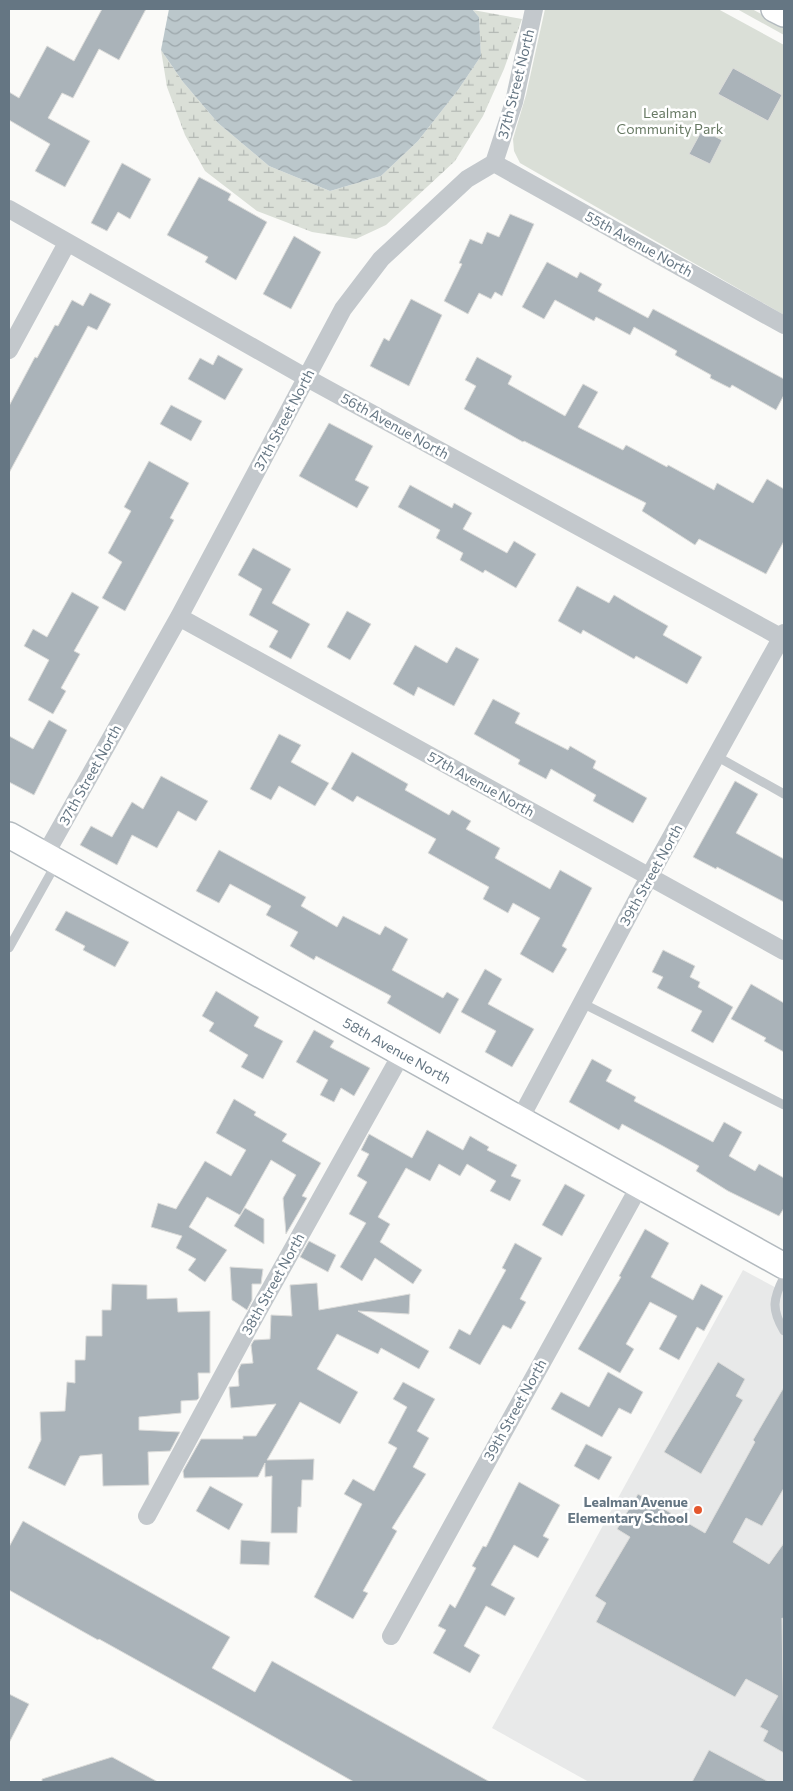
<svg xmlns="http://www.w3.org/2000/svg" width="793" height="1791" viewBox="0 0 793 1791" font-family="Commissioner,sans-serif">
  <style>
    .built { fill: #e8e9e9 }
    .wetland { fill: url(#wetland-marsh) }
    .park { fill: #dadfd7 }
    .water { fill: url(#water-waves) }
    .building { fill: #aab3b9; stroke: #dcdcda }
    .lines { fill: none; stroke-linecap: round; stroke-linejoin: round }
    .secondary-casing { stroke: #b3babf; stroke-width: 28 }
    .lane { stroke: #c3c8cc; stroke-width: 9 }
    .street { stroke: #c3c8cc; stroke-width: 18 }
    .secondary { stroke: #fff; stroke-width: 25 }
    .poi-dot { fill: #e4572e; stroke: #fff; stroke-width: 2 }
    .labels { text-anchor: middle; stroke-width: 5; stroke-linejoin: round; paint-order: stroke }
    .street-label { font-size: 14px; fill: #657683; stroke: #fff }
    .park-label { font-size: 14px; fill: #687a64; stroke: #fff }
    .poi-label { font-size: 14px; font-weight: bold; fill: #657683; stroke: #fff; text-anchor: end }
  </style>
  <defs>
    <pattern id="wetland-marsh" width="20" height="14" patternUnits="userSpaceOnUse" patternTransform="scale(1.25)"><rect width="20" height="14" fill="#dadfd7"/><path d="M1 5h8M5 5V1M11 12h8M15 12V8" fill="none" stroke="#b4b9b4"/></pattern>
    <pattern id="water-waves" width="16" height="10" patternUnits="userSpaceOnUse" patternTransform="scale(1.25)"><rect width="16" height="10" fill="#bbc7cb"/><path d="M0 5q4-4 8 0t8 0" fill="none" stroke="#9ca6aa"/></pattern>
  </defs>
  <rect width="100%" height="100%" fill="#fafaf8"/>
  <path class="built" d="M 743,1270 L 784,1292 L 784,1782 L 589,1782 L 492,1728 Z"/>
  <path class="wetland" d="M 473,10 L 522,19 L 504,69 L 483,116 L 455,161 L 386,225 L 356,239 L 312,232 L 257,211 L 205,171 L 185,135 L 167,87 L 161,50 L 183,82 L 218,123 L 269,166 L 330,191 L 381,176 L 418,141 L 458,90 L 481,56 L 479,17 Z"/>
  <path class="park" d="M 545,9 L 718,9 L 784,45 L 784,315 L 520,163 L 514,151 L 513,139 L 526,95 Z
    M 737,9 L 752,9 L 784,26 L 784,35 Z"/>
  <path class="water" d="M 169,9 L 472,9 L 479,17 L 481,56 L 458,90 L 418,141 L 381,176 L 330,191 L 269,166 L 218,123 L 183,82 L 161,50 Z"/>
  <path class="building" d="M 102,9 L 146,9 L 119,60 L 99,49 L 73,98 L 62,93 L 48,118 L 90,141 L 65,187 L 35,171 L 50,144 L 9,120 L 9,92 L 19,98 L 47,46 L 74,61 Z
    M 733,68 L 782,95 L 768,121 L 718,94 Z
    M 702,130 L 722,140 L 710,164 L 689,154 Z
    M 122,163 L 151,179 L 130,219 L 118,212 L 107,231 L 91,223 Z
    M 199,177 L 231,194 L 228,200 L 267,222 L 236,280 L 205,262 L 208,257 L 167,235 Z
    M 510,214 L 534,224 L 502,296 L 495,292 L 491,299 L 479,293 L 468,314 L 444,301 L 462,264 L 459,263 L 470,239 L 482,244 L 487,232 L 499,237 Z
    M 294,236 L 321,252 L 291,309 L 263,294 Z
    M 547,262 L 577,278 L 580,272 L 602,284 L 598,291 L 648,318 L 653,309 L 784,379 L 784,395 L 776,410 L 732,385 L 730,388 L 710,378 L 711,375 L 675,355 L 677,351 L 634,327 L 630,335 L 596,317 L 594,321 L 555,300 L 544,319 L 522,307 Z
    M 90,293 L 111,304 L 97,330 L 88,326 L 9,473 L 9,406 L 35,357 L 37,358 L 55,325 L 58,326 L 72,300 L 83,306 Z
    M 411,299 L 442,315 L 409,386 L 370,366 L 384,338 L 389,341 Z
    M 218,355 L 243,369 L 225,400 L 188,379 L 200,358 L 213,365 Z
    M 477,357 L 512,376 L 508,384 L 565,416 L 583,384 L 598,392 L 578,427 L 623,450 L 626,445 L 667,467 L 668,465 L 714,490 L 717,483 L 753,503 L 767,479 L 784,489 L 784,541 L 766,574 L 699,539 L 695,545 L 642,511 L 646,503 L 524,441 L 523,442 L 464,409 L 476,386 L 465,380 Z
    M 171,405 L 202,421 L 191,441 L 160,424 Z
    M 329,423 L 373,446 L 355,480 L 369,487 L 357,508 L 299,476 Z
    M 149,461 L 189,483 L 170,518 L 174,520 L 125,611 L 102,598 L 122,562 L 108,553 L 131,511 L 124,507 Z
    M 410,485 L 452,508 L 454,503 L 472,513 L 463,529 L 507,553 L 514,541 L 536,554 L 516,588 L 485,570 L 483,573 L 460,560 L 463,553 L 436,538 L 440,530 L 398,507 Z
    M 253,548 L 291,569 L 272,603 L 310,624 L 291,659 L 269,647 L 278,631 L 249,615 L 262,589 L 238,575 Z
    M 577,586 L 609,603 L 614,595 L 636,608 L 668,626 L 663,635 L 702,657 L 687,684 L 636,656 L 634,659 L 583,630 L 581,634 L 558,621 Z
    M 72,592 L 99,607 L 74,651 L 80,654 L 61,688 L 66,691 L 53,714 L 28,700 L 49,660 L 24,646 L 33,629 L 47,637 Z
    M 347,611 L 371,624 L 350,660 L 327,647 Z
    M 415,645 L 447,663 L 456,647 L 479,659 L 454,706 L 418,687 L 414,696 L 393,684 Z
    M 493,699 L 520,713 L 515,723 L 568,750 L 570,746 L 596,761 L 593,768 L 647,798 L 633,823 L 593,801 L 596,795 L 551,769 L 546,779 L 518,764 L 520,760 L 474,734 Z
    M 49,720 L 67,730 L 34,795 L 9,782 L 9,736 L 33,749 Z
    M 279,734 L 301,745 L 291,762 L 329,783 L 315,806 L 279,786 L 271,800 L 250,789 Z
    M 352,752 L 408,784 L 405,790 L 449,815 L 452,810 L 471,821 L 466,829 L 500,848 L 495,858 L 550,889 L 560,870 L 592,888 L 562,946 L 567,949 L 553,973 L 520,954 L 540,918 L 513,903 L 508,913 L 483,899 L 489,887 L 428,853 L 436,839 L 357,796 L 353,802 L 331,789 Z
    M 161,776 L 208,801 L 196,821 L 178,811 L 157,848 L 132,835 L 117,865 L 80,845 L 91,826 L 112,837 L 132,802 L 143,809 Z
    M 735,781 L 758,794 L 736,833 L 784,859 L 784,902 L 717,867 L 716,869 L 693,857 Z
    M 219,850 L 306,897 L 301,906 L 337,927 L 343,916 L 380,935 L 385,926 L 408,939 L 392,970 L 443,998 L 447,992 L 459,999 L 440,1034 L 387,1003 L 391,996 L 316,956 L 314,960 L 290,946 L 298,932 L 266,915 L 271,906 L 230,884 L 219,903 L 196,891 Z
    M 66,911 L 129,942 L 115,967 L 83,950 L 85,946 L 55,930 Z
    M 663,950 L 695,966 L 690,977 L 700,982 L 698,987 L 733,1007 L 713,1043 L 691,1031 L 702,1011 L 657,988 L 663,977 L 652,972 Z
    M 485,969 L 502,979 L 488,1004 L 534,1029 L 512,1067 L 485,1052 L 496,1031 L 461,1012 Z
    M 751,984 L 784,1003 L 784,1052 L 764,1041 L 766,1038 L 731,1019 Z
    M 216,991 L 259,1017 L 254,1026 L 283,1041 L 263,1079 L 241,1067 L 248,1055 L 209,1031 L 214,1023 L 202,1016 Z
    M 314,1030 L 334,1041 L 330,1047 L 370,1068 L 354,1096 L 341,1088 L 334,1102 L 320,1095 L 328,1080 L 296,1062 Z
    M 592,1059 L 612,1070 L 606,1081 L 636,1097 L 634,1101 L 713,1142 L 724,1122 L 742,1132 L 729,1156 L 755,1171 L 759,1164 L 784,1178 L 784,1208 L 779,1216 L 728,1191 L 696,1171 L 699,1166 L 663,1146 L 622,1124 L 619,1130 L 569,1102 Z
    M 234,1099 L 256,1112 L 254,1115 L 287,1134 L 282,1141 L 321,1163 L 302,1196 L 307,1198 L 286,1234 L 283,1198 L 296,1175 L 271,1160 L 240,1215 L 207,1197 L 189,1227 L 227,1250 L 205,1282 L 188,1270 L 196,1259 L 176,1248 L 182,1236 L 151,1227 L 158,1203 L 176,1209 L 205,1161 L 231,1176 L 246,1150 L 216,1133 Z
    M 427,1130 L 463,1150 L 470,1136 L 489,1147 L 487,1150 L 517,1165 L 511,1176 L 521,1180 L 510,1201 L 490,1191 L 496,1181 L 467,1164 L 460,1176 L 439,1164 L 430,1181 L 406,1168 L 378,1217 L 390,1224 L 380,1242 L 422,1270 L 413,1284 L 375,1258 L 362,1281 L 340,1267 L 366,1223 L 349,1214 L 367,1182 L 357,1176 L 369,1154 L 361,1150 L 369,1134 L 412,1158 Z
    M 565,1184 L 585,1195 L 562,1236 L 542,1225 Z
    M 245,1208 L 264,1219 L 264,1244 L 234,1226 Z
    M 645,1229 L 669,1243 L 651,1277 L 693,1300 L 701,1284 L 723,1296 L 704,1331 L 697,1327 L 679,1360 L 659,1349 L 677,1316 L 650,1302 L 626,1344 L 634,1349 L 620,1373 L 578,1349 L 621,1277 L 619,1276 Z
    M 309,1241 L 336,1255 L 328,1272 L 300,1257 Z
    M 515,1243 L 542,1258 L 520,1299 L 526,1302 L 511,1329 L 503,1325 L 480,1365 L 449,1348 L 459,1329 L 470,1335 L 506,1270 L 502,1268 Z
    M 230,1267 L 263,1269 L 261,1284 L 252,1284 L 252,1300 L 247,1310 L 232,1300 Z
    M 317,1283 L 319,1310 L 410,1294 L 409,1314 L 358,1311 L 429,1351 L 419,1369 L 381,1348 L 378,1354 L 337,1334 L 317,1369 L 358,1392 L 340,1424 L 300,1402 L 267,1460 L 314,1459 L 313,1480 L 302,1480 L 301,1507 L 298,1507 L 297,1533 L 271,1533 L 272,1476 L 265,1477 L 265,1463 L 258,1477 L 184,1478 L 183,1471 L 201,1439 L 243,1439 L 243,1436 L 256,1436 L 276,1404 L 231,1408 L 229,1387 L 239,1386 L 238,1371 L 241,1364 L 253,1363 L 251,1345 L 254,1340 L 270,1339 L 271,1315 L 292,1316 L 290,1285 Z
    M 112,1284 L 147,1285 L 147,1299 L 177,1298 L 178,1312 L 210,1311 L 210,1373 L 198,1373 L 199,1398 L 197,1400 L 181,1401 L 181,1413 L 139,1417 L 139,1430 L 180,1432 L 170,1451 L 148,1452 L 149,1485 L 103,1486 L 102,1454 L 80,1456 L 65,1486 L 28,1468 L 41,1440 L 40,1412 L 65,1411 L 67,1382 L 75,1383 L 75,1360 L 85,1360 L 86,1336 L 102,1336 L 102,1310 L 111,1310 Z
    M 718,1362 L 745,1379 L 736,1396 L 743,1400 L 701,1474 L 664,1452 Z
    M 608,1372 L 643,1392 L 631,1414 L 619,1408 L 602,1437 L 551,1409 L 561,1392 L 589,1407 Z
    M 403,1382 L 435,1399 L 417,1431 L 429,1438 L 413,1467 L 426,1474 L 392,1528 L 397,1531 L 363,1591 L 368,1593 L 353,1619 L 314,1597 L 362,1504 L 344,1494 L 353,1479 L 374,1491 L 397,1448 L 388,1443 L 407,1407 L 393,1399 Z
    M 784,1387 L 784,1488 L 762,1526 L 746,1518 L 733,1542 L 769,1564 L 784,1543 L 784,1619 L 782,1618 L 784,1753 L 763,1741 L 768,1731 L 760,1727 L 778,1696 L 746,1679 L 735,1697 L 596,1622 L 606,1603 L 595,1596 L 630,1537 L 617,1529 L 638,1494 L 705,1533 L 755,1442 L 753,1440 Z
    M 586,1444 L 612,1457 L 599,1480 L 574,1466 Z
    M 519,1482 L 560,1505 L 543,1536 L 549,1539 L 538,1558 L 514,1545 L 491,1585 L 515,1598 L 505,1616 L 486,1606 L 464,1646 L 480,1655 L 470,1673 L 433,1653 L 446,1630 L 438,1626 L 450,1604 L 455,1608 L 476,1568 L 472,1566 L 483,1546 L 486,1547 Z
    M 210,1486 L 243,1504 L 229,1530 L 196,1511 Z
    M 23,1521 L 230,1637 L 212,1668 L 255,1692 L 272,1661 L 490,1782 L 354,1782 L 216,1704 L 99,1639 L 98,1640 L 9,1590 L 9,1547 Z
    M 241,1540 L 270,1542 L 269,1565 L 240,1564 Z
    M 9,1694 L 29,1704 L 9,1743 Z
    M 709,1750 L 769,1782 L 692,1782 Z
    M 112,1757 L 158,1782 L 42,1782 L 42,1779 Z"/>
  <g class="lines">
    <g class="secondary-casing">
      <g id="secondary">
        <path d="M 774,9 L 784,14"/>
        <path id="s1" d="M 9,835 L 784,1266"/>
      </g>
    </g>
    <path class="lane" d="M 716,756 L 784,794
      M 9,948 L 57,862
      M 582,1003 L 784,1105
      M 784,1277 C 773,1299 771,1309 784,1331"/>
    <path class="street" d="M 494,163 L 784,325
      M 9,209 L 307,378 L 784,639
      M 9,350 L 67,243
      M 179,617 L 784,951
      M 45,855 L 179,617 L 343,309 L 381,259 L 467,179 L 494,163 L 514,102 L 534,9
      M 520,1119 L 649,877 L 784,633
      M 147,1516 L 248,1329 L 402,1053
      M 391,1636 L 640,1185"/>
    <use href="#secondary" class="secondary"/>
  </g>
  <circle class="poi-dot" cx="698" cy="1510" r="5"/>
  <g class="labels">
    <g class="street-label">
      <text transform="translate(516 84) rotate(-76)" y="5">37th Street North</text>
      <text transform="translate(639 244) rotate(29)" y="5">55th Avenue North</text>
      <text transform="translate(284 420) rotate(-62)" y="5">37th Street North</text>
      <text transform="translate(395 426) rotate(29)" y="5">56th Avenue North</text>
      <text transform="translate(90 775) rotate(-61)" y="5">37th Street North</text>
      <text transform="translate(481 784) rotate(29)" y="5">57th Avenue North</text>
      <text transform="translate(651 875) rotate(-61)" y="5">39th Street North</text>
      <text dy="5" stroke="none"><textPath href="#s1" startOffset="444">58th Avenue North</textPath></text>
      <text transform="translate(273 1284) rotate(-61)" y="5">38th Street North</text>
      <text transform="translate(515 1410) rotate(-61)" y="5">39th Street North</text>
    </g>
    <g class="park-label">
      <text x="670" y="118">Lealman<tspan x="670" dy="16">Community Park</tspan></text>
    </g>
    <g class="poi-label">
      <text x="688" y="1507">Lealman Avenue<tspan x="688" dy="16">Elementary School</tspan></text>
    </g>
  </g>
  <rect width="793" height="1791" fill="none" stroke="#657683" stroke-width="20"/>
</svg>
